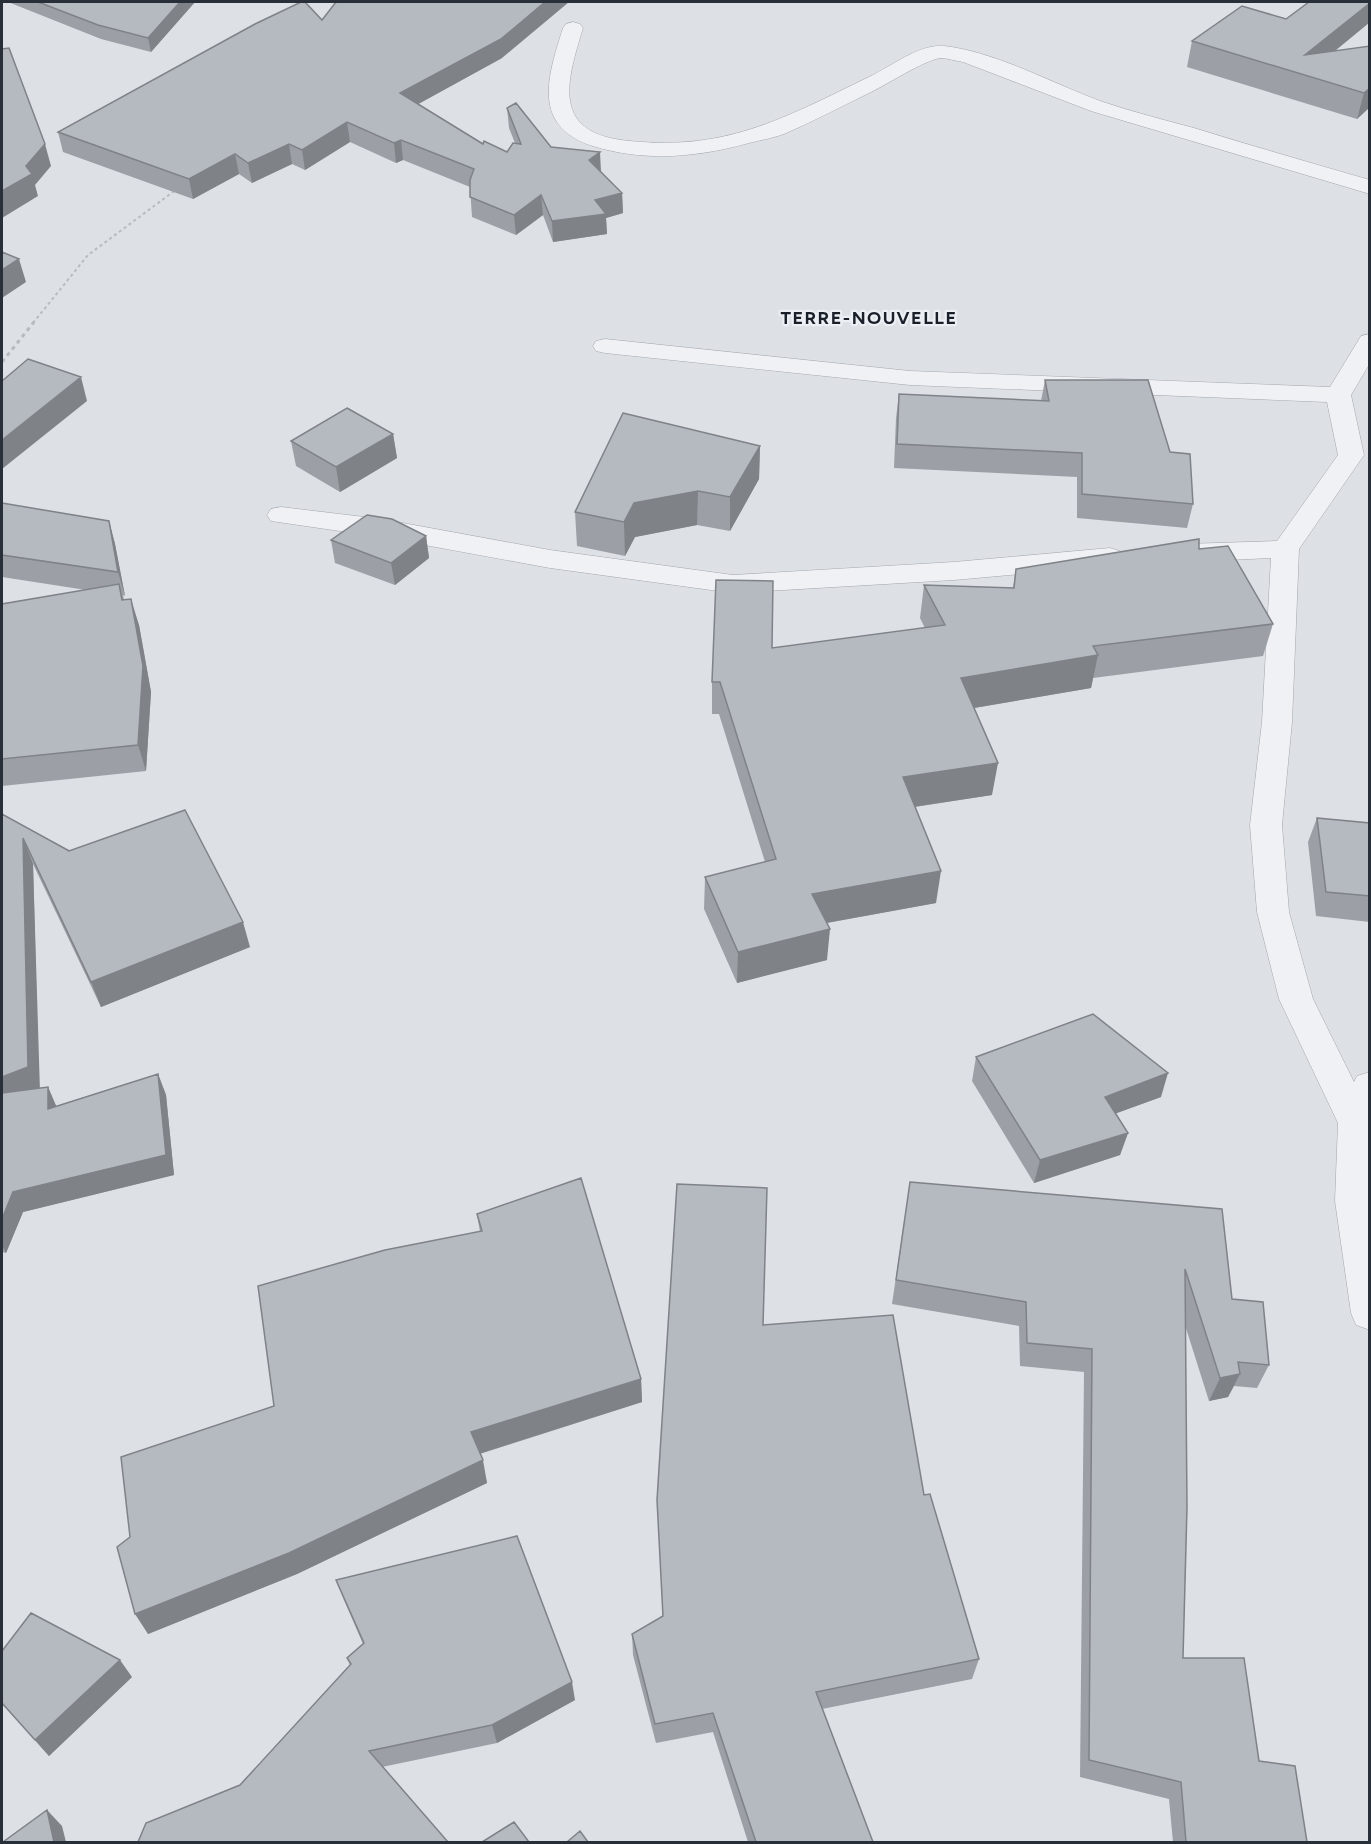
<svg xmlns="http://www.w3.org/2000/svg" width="1371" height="1844" viewBox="0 0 1371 1844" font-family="Figtree,sans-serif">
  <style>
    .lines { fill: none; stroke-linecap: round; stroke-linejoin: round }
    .minor-casing { stroke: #a3a7ae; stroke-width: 1 }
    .path-far1 { stroke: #b7bbc0; stroke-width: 2; stroke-dasharray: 3 3; stroke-linecap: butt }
    .path { stroke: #b7bbc0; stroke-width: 3; stroke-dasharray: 4 4; stroke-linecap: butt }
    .minor { fill: #eff1f4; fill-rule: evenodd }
    .wall { fill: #9ca0a6 }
    .shaded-wall { fill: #7f8287 }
    .building { fill: #b5bac1; stroke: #7f8287; stroke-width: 1.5 }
    .labels { text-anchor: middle; stroke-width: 4.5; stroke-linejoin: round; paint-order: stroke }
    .far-district-label { font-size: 18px; font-weight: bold; letter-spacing: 1.5px; fill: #1a202a; stroke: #eceff3 }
  </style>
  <rect width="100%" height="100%" fill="#dde0e5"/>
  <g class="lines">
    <g class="minor-casing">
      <path id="minor" d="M 573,22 L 580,24 L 583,28 C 568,78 550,130 621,140 C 724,153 782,119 871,76 C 892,66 919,44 944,46 C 997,52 1053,84 1103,102 C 1133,112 1164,120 1194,128 C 1252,146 1311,163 1370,180 L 1370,194 L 1091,111 L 963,62 C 956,61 947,58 941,58 C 924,60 888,84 871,92 C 842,106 814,121 784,134 C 773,138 761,140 749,143 C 698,157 648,162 596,147 C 531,128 547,78 563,28 L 566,24 Z
        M 1370,334 L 1370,363 L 1351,395 L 1364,455 L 1299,549 L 1292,722 L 1282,825 L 1289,912 L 1313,999 L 1354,1082 L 1357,1076 L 1370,1072 L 1370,1330 L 1356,1325 L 1351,1313 L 1335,1201 L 1338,1123 L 1279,999 L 1257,912 L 1250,825 L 1262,722 L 1271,558 L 1185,562 L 1175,559 L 1171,553 L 1175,547 L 1185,544 L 1277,541 L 1338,455 L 1327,402 L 910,385 L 605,353 L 596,351 L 593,346 L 596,341 L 605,339 L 910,371 L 1330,387 L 1361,336 Z
        M 281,507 L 381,519 L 550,550 L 733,575 L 954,562 L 1110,548 L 1120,551 L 1124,557 L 1120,563 L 1110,566 L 954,580 L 733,593 L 550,568 L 381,537 L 271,521 L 267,515 L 271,509 Z"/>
    </g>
    <path class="path-far1" d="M 33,323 L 88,255 L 177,189"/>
    <path class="path" d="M 2,362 L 34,322"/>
    <use href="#minor" class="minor"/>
  </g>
  <path class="wall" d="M 8,2 L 195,2 L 151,52 L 101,39 Z
    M 1370,2 L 1370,22 L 1335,51 L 1370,46 L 1370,107 L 1357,119 L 1187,67 L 1192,41 L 1286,19 Z
    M 322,20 L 502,58 L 418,104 L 483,144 L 507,152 L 515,143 L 509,128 L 507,108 L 551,147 L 601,172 L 622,193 L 623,213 L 606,218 L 607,234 L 553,242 L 543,215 L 516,235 L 472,217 L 470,187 L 403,160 L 396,163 L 350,142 L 305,170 L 292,164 L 252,183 L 239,174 L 193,199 L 63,152 L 58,132 Z
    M 1045,380 L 1170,452 L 1193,504 L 1187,528 L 1077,518 L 1077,477 L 894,468 L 896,418 L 899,394 L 1041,401 Z
    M 393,434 L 397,458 L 340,492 L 296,466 L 291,441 Z
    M 760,446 L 759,479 L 730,531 L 697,525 L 635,537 L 625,556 L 577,546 L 575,512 Z
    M 2,503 L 109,521 L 115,544 L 125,596 L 123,595 L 124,600 L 139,625 L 151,692 L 146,771 L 2,786 L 2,604 L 86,590 L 2,577 Z
    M 426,536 L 429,558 L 395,585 L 335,563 L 331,540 Z
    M 1199,549 L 1273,624 L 1263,656 L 1093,678 L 1091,688 L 974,708 L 992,795 L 915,807 L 936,903 L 827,923 L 827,960 L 737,983 L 704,909 L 705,877 L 765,862 L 719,714 L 712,714 L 712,682 L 772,648 L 925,628 L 920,618 L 924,585 L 1013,588 L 1016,569 Z
    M 2,814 L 250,947 L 101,1007 L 33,864 L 39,1088 L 48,1087 L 56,1106 L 158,1074 L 166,1095 L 174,1175 L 23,1212 L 6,1253 L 2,1252 Z
    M 1317,818 L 1370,823 L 1370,922 L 1316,916 L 1308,842 Z
    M 976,1057 L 1161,1097 L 1116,1113 L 1128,1133 L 1120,1155 L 1034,1183 L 972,1081 Z
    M 910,1182 L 1222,1209 L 1232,1299 L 1269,1365 L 1257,1388 L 1234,1386 L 1228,1397 L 1209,1401 L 1185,1325 L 1183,1658 L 1259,1761 L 1307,1842 L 1173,1842 L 1169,1799 L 1080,1777 L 1084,1372 L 1020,1366 L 1019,1326 L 892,1304 Z
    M 477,1214 L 641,1379 L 642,1402 L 480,1454 L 487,1483 L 297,1574 L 148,1634 L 130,1537 L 274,1406 L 480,1232 Z
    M 763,1325 L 924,1495 L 979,1659 L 972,1679 L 822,1709 L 873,1842 L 748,1842 L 713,1732 L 656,1743 L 633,1655 L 632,1634 L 663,1616 L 657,1500 Z
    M 336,1580 L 575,1700 L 497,1743 L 382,1767 L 240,1785 L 350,1665 L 347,1658 L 363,1644 L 344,1600 Z
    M 2,1651 L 132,1677 L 49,1756 L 2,1704 Z"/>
  <path class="shaded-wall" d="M 180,2 L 195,2 L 151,52 L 148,38 Z
    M 545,2 L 569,2 L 502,58 L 402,113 L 400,93 Z
    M 1370,3 L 1370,22 L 1305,75 L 1305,55 Z
    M 1370,88 L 1370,107 L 1357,119 L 1364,93 Z
    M 347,122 L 350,142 L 305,170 L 302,150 Z
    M 401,140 L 403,160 L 396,163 L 394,143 Z
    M 45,144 L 51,166 L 35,185 L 38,196 L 2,218 L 2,191 Z
    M 289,144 L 292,164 L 252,183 L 248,163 Z
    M 600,152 L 601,172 L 589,160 Z
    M 235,154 L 239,174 L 193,199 L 189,179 Z
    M 622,193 L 623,213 L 606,218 L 607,234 L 553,242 L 552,221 L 595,200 Z
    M 541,195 L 543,215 L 516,235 L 514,215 Z
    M 19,259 L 26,282 L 2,298 L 2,270 Z
    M 81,377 L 87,401 L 2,469 L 2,440 Z
    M 393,434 L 397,458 L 340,492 L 336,467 Z
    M 760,446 L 759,479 L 730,531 L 730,497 Z
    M 698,491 L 697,525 L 635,537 L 625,556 L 624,522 L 634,503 Z
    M 109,521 L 115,544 L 125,596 L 118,572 Z
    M 426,536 L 429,558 L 395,585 L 391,563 Z
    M 131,599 L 139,625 L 151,692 L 146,771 L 138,745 Z
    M 1098,655 L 1091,688 L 956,711 L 961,678 Z
    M 998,763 L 992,795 L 899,809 L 903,777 Z
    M 23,838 L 33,864 L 40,1092 L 2,1106 L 2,1077 Z
    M 941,871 L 936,903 L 809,926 L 812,894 Z
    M 243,922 L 250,947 L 101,1007 L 91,982 Z
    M 830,929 L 827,960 L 737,983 L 738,952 Z
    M 1168,1073 L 1161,1097 L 1098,1120 L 1105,1097 Z
    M 158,1074 L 166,1095 L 174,1175 L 23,1212 L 6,1253 L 2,1245 L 2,1219 L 13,1192 Z
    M 48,1087 L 57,1108 L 48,1109 Z
    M 1128,1133 L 1120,1155 L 1034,1183 L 1040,1160 Z
    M 1240,1374 L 1228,1397 L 1209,1401 L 1220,1378 Z
    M 641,1379 L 642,1402 L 475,1455 L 471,1432 Z
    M 483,1460 L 487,1483 L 297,1574 L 148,1634 L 135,1614 Z
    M 120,1660 L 132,1677 L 49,1756 L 35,1740 Z
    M 572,1682 L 575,1700 L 497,1743 L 492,1725 Z
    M 47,1810 L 62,1826 L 66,1842 L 54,1842 Z"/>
  <path class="building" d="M 38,2 L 180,2 L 148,38 L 98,25 Z
    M 301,2 L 305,2 L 322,20 L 336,2 L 545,2 L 501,39 L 400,93 L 483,144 L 484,141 L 507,152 L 513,143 L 521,144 L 507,108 L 516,103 L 551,147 L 600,152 L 589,160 L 622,193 L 595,200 L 606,214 L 552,221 L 541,195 L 514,215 L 470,197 L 470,180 L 474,169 L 401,140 L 394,143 L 347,122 L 302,150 L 289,144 L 248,163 L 235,154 L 189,179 L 58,132 L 255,24 Z
    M 1309,2 L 1370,2 L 1370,3 L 1305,55 L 1370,46 L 1370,88 L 1364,93 L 1192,41 L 1242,6 L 1286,19 Z
    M 9,48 L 45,144 L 26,166 L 32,174 L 2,191 L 2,49 Z
    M 2,252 L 19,259 L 2,270 Z
    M 28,359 L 81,377 L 2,440 L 2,381 Z
    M 1045,380 L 1148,380 L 1170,452 L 1190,454 L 1193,504 L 1082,494 L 1082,453 L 897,444 L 899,394 L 1049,401 Z
    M 347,408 L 393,434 L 336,467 L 291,441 Z
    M 623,413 L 760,446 L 730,497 L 698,491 L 634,503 L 624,522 L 575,512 Z
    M 2,503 L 109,521 L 118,572 L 2,555 Z
    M 367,515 L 392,519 L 426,536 L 391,563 L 331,540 Z
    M 1199,539 L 1199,549 L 1228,546 L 1273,624 L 1093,646 L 1098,655 L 961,678 L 998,763 L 903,777 L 941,871 L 812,894 L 830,929 L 738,952 L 705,877 L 776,859 L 720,682 L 712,682 L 716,580 L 773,581 L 772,648 L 945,625 L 924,585 L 1014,588 L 1016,569 Z
    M 119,584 L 122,600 L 131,599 L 143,666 L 138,745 L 2,759 L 2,604 Z
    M 185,810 L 243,922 L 91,982 L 23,838 L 28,1067 L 2,1077 L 2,814 L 69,851 Z
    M 1317,818 L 1370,823 L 1370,896 L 1326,892 Z
    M 1093,1014 L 1168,1073 L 1105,1097 L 1128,1133 L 1040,1160 L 976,1057 Z
    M 158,1074 L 166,1155 L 13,1192 L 2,1219 L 2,1093 L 48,1087 L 48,1109 Z
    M 581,1178 L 641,1379 L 471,1432 L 483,1460 L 289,1553 L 135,1614 L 117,1547 L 130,1537 L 121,1457 L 274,1406 L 258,1286 L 385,1250 L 482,1231 L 477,1214 Z
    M 910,1182 L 1222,1209 L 1232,1299 L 1263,1302 L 1269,1365 L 1238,1362 L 1240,1374 L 1220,1378 L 1185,1269 L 1187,1507 L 1183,1658 L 1244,1658 L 1259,1761 L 1295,1766 L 1307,1842 L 1186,1842 L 1181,1782 L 1089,1760 L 1092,1349 L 1027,1343 L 1026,1302 L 896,1280 Z
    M 677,1184 L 767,1188 L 763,1325 L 893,1315 L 924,1495 L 930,1494 L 979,1659 L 816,1692 L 873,1842 L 756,1842 L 713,1713 L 655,1724 L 632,1634 L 663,1616 L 657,1500 Z
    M 517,1536 L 572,1682 L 492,1725 L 369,1751 L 448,1842 L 138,1842 L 146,1823 L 240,1785 L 351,1664 L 347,1658 L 364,1643 L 336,1580 Z
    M 31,1613 L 120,1660 L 35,1740 L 2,1703 L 2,1651 Z
    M 47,1810 L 54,1842 L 3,1842 Z
    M 514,1822 L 529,1842 L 482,1842 Z
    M 580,1831 L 588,1842 L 567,1842 Z"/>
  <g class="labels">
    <g class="far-district-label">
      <text x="869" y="324">TERRE-NOUVELLE</text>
    </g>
  </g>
  <rect width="1371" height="1844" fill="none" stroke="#282f39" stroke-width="6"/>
</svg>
